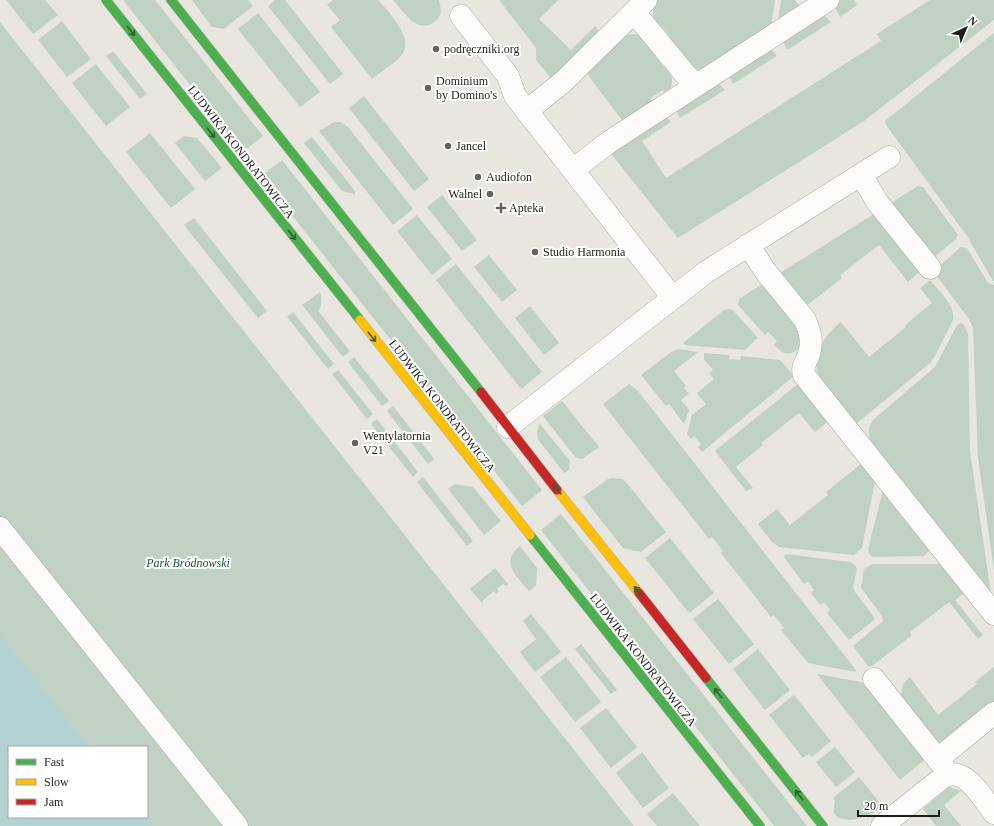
<svg xmlns="http://www.w3.org/2000/svg" width="994" height="826" viewBox="0 0 994 826" font-family="'Times New Roman',serif">
  <style>
    .green { fill: #bfd2c4; fill-rule: evenodd }
    .water { fill: #b3d2d3 }
    .lines { fill: none; stroke-linecap: round; stroke-linejoin: round }
    .street-casing { stroke: #acaba4; stroke-width: 23 }
    .fast-casing { stroke: #acaba4; stroke-width: 10 }
    .slow-casing { stroke: #acaba4; stroke-width: 10 }
    .jam-casing { stroke: #acaba4; stroke-width: 10 }
    .street { stroke: #fcfbfa; stroke-width: 22 }
    .fast { stroke: #4caf50; stroke-width: 9 }
    .slow { stroke: #ffc107; stroke-width: 9 }
    .jam { stroke: #c62828; stroke-width: 9 }
    .oneway { stroke: #335f31 }
    .poi-dot { fill: #65635d; stroke: #fff; stroke-width: 1.5 }
    .labels { text-anchor: middle; stroke-width: 4; stroke-linejoin: round; paint-order: stroke }
    .poi-label { font-size: 12px; fill: #1e1d18; stroke: #fff; text-anchor: start }
    .street-label { font-size: 12px; fill: #1e1d18; stroke: #fff }
    .park-label { font-size: 12px; font-style: italic; fill: #10543a; stroke: #fff }
  </style>
  <rect width="100%" height="100%" fill="#e8e6de"/>
  <path class="green" d="M 6,0 L 45,0 L 58,15 L 33,34 Z
    M 123,0 L 155,0 L 263,136 L 243,152 Z
    M 192,0 L 248,0 L 253,6 L 224,29 L 212,27 Z
    M 275,0 L 285,0 L 343,74 L 330,84 L 268,6 Z
    M 333,0 L 378,0 C 388,11 413,37 403,53 C 397,63 381,71 372,79 L 331,27 L 340,20 L 327,5 Z
    M 393,0 L 439,0 C 441,10 443,16 434,22 C 418,35 403,11 393,0 Z
    M 499,0 L 558,0 L 539,19 L 571,50 L 595,26 L 601,34 L 554,82 L 536,60 L 536,48 Z
    M 656,0 L 775,0 L 771,27 L 703,70 L 695,69 L 667,40 L 670,37 L 662,27 L 659,30 C 652,19 651,12 656,0 Z
    M 781,0 L 795,0 L 802,9 L 778,20 Z
    M 841,0 L 854,0 L 857,5 L 840,17 L 834,5 Z
    M 930,0 L 994,0 L 994,20 L 864,121 L 678,238 L 608,150 L 664,114 L 671,122 L 642,141 L 666,178 L 881,41 L 877,34 Z
    M 258,13 L 320,92 L 300,107 L 238,29 Z
    M 822,13 L 831,22 L 787,50 L 782,39 Z
    M 62,21 L 91,59 L 67,77 L 38,40 Z
    M 0,22 L 634,826 L 0,826 ZM 9,747 L 147,747 L 147,817 L 9,817 Z
    M 994,33 L 994,281 L 993,281 L 967,236 L 886,125 L 885,121 Z
    M 634,34 L 641,35 L 660,54 L 656,57 L 664,67 L 668,64 C 672,75 675,85 667,95 L 663,90 L 650,98 L 653,104 L 624,123 L 588,75 L 586,69 L 626,35 Z
    M 769,47 L 777,56 L 733,84 L 728,73 Z
    M 113,51 L 147,94 L 140,99 L 106,56 Z
    M 96,64 L 130,107 L 106,126 L 72,83 Z
    M 716,81 L 725,90 L 680,118 L 675,107 Z
    M 364,96 L 429,179 L 414,191 L 349,108 Z
    M 334,122 L 340,122 L 348,127 L 413,209 L 393,225 L 319,131 Z
    M 150,133 L 195,189 L 171,208 L 126,152 Z
    M 184,136 L 197,138 L 222,168 L 205,181 L 175,143 Z
    M 312,137 L 355,191 L 355,194 L 342,191 L 304,143 Z
    M 282,160 L 542,490 L 522,506 L 261,176 Z
    M 918,186 L 923,187 L 958,235 L 955,240 L 934,257 L 892,205 L 894,201 Z
    M 442,195 L 477,240 L 462,251 L 427,207 Z
    M 874,214 L 922,270 L 908,282 L 879,245 L 840,275 L 842,278 L 805,307 L 780,273 Z
    M 417,215 L 452,259 L 432,275 L 397,231 Z
    M 194,218 L 267,311 L 258,318 L 184,225 Z
    M 961,247 L 967,248 L 988,283 L 994,285 L 994,570 L 978,458 L 973,328 L 969,319 L 936,275 L 938,267 Z
    M 489,255 L 517,290 L 502,302 L 474,267 Z
    M 456,264 L 542,372 L 521,389 L 436,280 Z
    M 930,280 C 938,290 956,306 953,320 L 935,356 L 930,363 L 856,424 C 849,415 821,383 818,375 C 812,354 826,333 841,322 L 869,357 L 906,327 L 905,325 L 932,303 L 920,288 Z
    M 764,283 L 802,331 L 799,348 C 789,358 782,353 774,345 L 777,341 L 768,332 L 765,335 L 738,305 L 739,299 Z
    M 320,292 C 322,297 322,307 318,311 L 350,351 L 343,357 L 302,305 Z
    M 530,306 L 559,343 L 544,355 L 515,318 Z
    M 729,309 L 733,310 L 758,338 L 745,350 L 685,345 L 683,343 L 724,310 Z
    M 293,312 L 334,364 L 328,369 L 287,317 Z
    M 961,323 L 964,325 L 968,334 L 970,451 L 992,601 L 872,445 C 868,435 867,427 874,419 L 935,367 L 957,325 Z
    M 678,349 L 698,352 L 674,371 L 686,386 L 684,388 L 689,394 L 681,400 L 689,410 L 684,424 L 669,404 L 666,406 L 641,375 L 671,352 Z
    M 704,353 L 729,355 L 729,359 L 740,360 L 741,356 L 780,360 L 794,376 L 702,452 L 698,447 L 701,444 L 694,436 L 691,439 L 687,434 L 692,415 L 706,404 L 697,393 L 714,379 L 709,373 L 713,370 L 704,359 Z
    M 354,357 L 389,401 L 382,406 L 348,362 Z
    M 338,370 L 373,414 L 367,419 L 332,374 Z
    M 799,383 L 831,419 L 815,432 L 799,413 L 761,443 L 763,445 L 736,467 L 753,488 L 746,491 L 715,451 Z
    M 629,384 L 638,391 L 856,670 L 855,672 L 808,663 L 781,630 L 784,628 L 774,615 L 771,617 L 721,553 L 723,551 L 712,537 L 709,539 L 603,404 Z
    M 562,401 L 599,447 L 582,459 L 575,457 L 543,416 Z
    M 393,406 L 434,459 L 428,464 L 387,411 Z
    M 377,419 L 418,472 L 413,477 L 371,424 Z
    M 539,423 L 570,461 L 569,470 L 564,473 L 538,439 L 537,433 Z
    M 865,461 L 875,481 L 862,548 L 854,555 L 779,547 L 772,542 L 758,524 L 777,509 L 790,525 L 828,495 L 826,492 Z
    M 423,477 L 473,541 L 467,546 L 417,482 Z
    M 613,478 L 622,479 L 626,482 L 666,532 L 641,552 L 623,548 L 583,497 L 608,479 Z
    M 455,484 L 473,487 L 501,521 L 484,535 L 448,489 Z
    M 883,490 L 930,550 L 924,556 L 873,557 L 869,554 L 868,549 Z
    M 561,514 L 807,826 L 774,826 L 541,530 Z
    M 670,538 L 714,593 L 689,613 L 645,558 Z
    M 520,546 L 537,568 L 536,585 L 529,591 C 517,576 499,563 520,546 Z
    M 786,554 L 850,562 L 855,565 L 857,569 L 853,587 L 855,592 L 874,617 L 874,620 L 849,640 L 827,613 L 830,610 L 824,602 L 820,605 L 811,593 L 814,590 L 808,582 L 804,584 L 784,557 Z
    M 872,564 L 940,564 L 967,591 L 955,600 L 983,635 L 978,639 L 949,602 L 910,632 L 912,635 L 872,666 L 868,666 L 853,646 L 883,621 L 882,616 L 861,588 L 864,569 Z
    M 495,568 L 508,584 L 506,586 L 503,584 L 497,589 L 499,591 L 496,594 L 494,591 L 482,601 L 483,604 L 470,589 Z
    M 718,599 L 754,644 L 729,664 L 693,619 Z
    M 531,614 L 561,652 L 535,672 L 520,652 L 536,639 L 523,621 Z
    M 581,644 L 617,690 L 611,694 L 575,649 Z
    M 758,649 L 790,690 L 765,710 L 733,669 Z
    M 566,657 L 601,702 L 575,722 L 540,677 Z
    M 994,667 L 994,705 L 939,749 L 901,696 L 903,684 L 910,677 L 938,715 L 977,684 L 975,682 Z
    M 817,674 L 867,683 L 927,758 L 900,780 Z
    M 794,695 L 831,741 L 812,757 L 809,754 L 803,758 L 769,715 Z
    M 606,708 L 637,747 L 611,768 L 580,728 Z
    M 835,747 L 855,772 L 836,787 L 816,762 Z
    M 642,752 L 669,788 L 643,808 L 616,773 Z
    M 859,777 L 883,807 C 871,816 845,826 835,815 C 832,810 836,803 834,797 Z
    M 949,787 L 961,791 L 944,805 L 961,826 L 936,826 L 923,809 Z
    M 673,793 L 700,826 L 657,826 L 647,814 Z"/>
  <path class="water" d="M 0,635 L 89,747 L 9,747 L 9,817 L 145,817 L 152,826 L 0,826 Z"/>
  <g class="lines">
    <g class="street-casing">
      <path id="street" d="M 634,12 L 695,86
        M 461,16 L 508,76 L 515,96 L 673,298
        M 527,111 L 564,81 L 646,0
        M 573,170 L 609,142 L 828,0
        M 861,175 L 878,203 L 930,268
        M 748,245 L 766,272 L 805,320 C 810,332 813,341 809,354 C 807,361 801,367 804,375 L 994,614
        M 508,427 L 706,272 L 889,157
        M 0,528 L 237,826
        M 874,679 L 943,766 L 945,771 L 944,776
        M 938,759 L 994,713
        M 882,826 L 942,778 C 964,763 983,799 994,813"/>
    </g>
    <g class="fast-casing">
      <path id="fast" d="M 106,0 L 360,320
        M 171,0 L 481,392
        M 530,535 L 760,826
        M 706,678 L 823,826"/>
    </g>
    <g class="slow-casing">
      <path id="slow" d="M 360,320 L 530,535
        M 557,490 L 639,593"/>
    </g>
    <g class="jam-casing">
      <path id="jam" d="M 481,392 L 557,490
        M 639,593 L 706,678"/>
    </g>
    <use href="#street" class="street"/>
    <use href="#fast" class="fast"/>
    <use href="#slow" class="slow"/>
    <use href="#jam" class="jam"/>
  </g>
  <defs><path id="oneway-shaft" d="M-6 0H5M1.5-3L5.5 0L1.5 3" fill="none" stroke-width="1.6" stroke-linecap="round" stroke-linejoin="round"/></defs>
  <g class="oneway">
    <use href="#oneway-shaft" transform="translate(131 31) rotate(52)"/>
    <use href="#oneway-shaft" transform="translate(211 133) rotate(52)"/>
    <use href="#oneway-shaft" transform="translate(292 235) rotate(52)"/>
    <use href="#oneway-shaft" transform="translate(372 337) rotate(52)"/>
    <use href="#oneway-shaft" transform="translate(557 489) rotate(-129)"/>
    <use href="#oneway-shaft" transform="translate(638 591) rotate(-128)"/>
    <use href="#oneway-shaft" transform="translate(718 693) rotate(-128)"/>
    <use href="#oneway-shaft" transform="translate(799 795) rotate(-128)"/>
  </g>
  <g class="poi-dot">
    <circle cx="436" cy="49" r="4"/>
    <circle cx="428" cy="88" r="4"/>
    <circle cx="448" cy="146" r="4"/>
    <circle cx="478" cy="177" r="4"/>
    <circle cx="490" cy="194" r="4"/>
    <path d="M499 202h4v4h4v4h-4v4h-4v-4h-4v-4h4z"/>
    <circle cx="535" cy="252" r="4"/>
    <circle cx="355" cy="443" r="4"/>
  </g>
  <g class="labels">
    <g class="poi-label">
      <text x="444" y="53">podręczniki.org</text>
      <text x="436" y="85">Dominium<tspan x="436" dy="14">by Domino's</tspan></text>
      <text x="456" y="150">Jancel</text>
      <text x="486" y="181">Audiofon</text>
      <text x="482" y="198" text-anchor="end">Walnel</text>
      <text x="509" y="212">Apteka</text>
      <text x="543" y="256">Studio Harmonia</text>
      <text x="363" y="440">Wentylatornia<tspan x="363" dy="14">V21</tspan></text>
    </g>
    <g class="street-label">
      <text transform="translate(241 152) rotate(52)" y="4">LUDWIKA KONDRATOWICZA</text>
      <text transform="translate(442 406) rotate(52)" y="4">LUDWIKA KONDRATOWICZA</text>
      <text transform="translate(643 660) rotate(52)" y="4">LUDWIKA KONDRATOWICZA</text>
    </g>
    <g class="park-label">
      <text x="188" y="567">Park Bródnowski</text>
    </g>
  </g>
  <rect x="8" y="746" width="140" height="72" fill="#ffffff" stroke="#a5a5a3"/>
  <rect x="16" y="759" width="20" height="6" fill="#4caf50" stroke="#a5a5a3"/>
  <text x="44" y="766" font-size="12" fill="#1e1d18">Fast</text>
  <rect x="16" y="779" width="20" height="6" fill="#ffc107" stroke="#a5a5a3"/>
  <text x="44" y="786" font-size="12" fill="#1e1d18">Slow</text>
  <rect x="16" y="799" width="20" height="6" fill="#c62828" stroke="#a5a5a3"/>
  <text x="44" y="806" font-size="12" fill="#1e1d18">Jam</text>
  <g transform="translate(966 28) rotate(44)" stroke="#ffffff" stroke-width="3" paint-order="stroke">
  <path d="M0-3L7 15L0 10L-7 15Z" fill="#1e1d18"/>
  <text y="-6" font-size="11" font-weight="bold" text-anchor="middle" fill="#1e1d18">N</text>
  </g>
  <path d="M858 810v6h81v-6" fill="none" stroke="#1e1d18" stroke-width="2"/>
  <text x="864" y="810" font-size="12" fill="#1e1d18" stroke="#ffffff" stroke-width="3" paint-order="stroke">20 m</text>
</svg>
